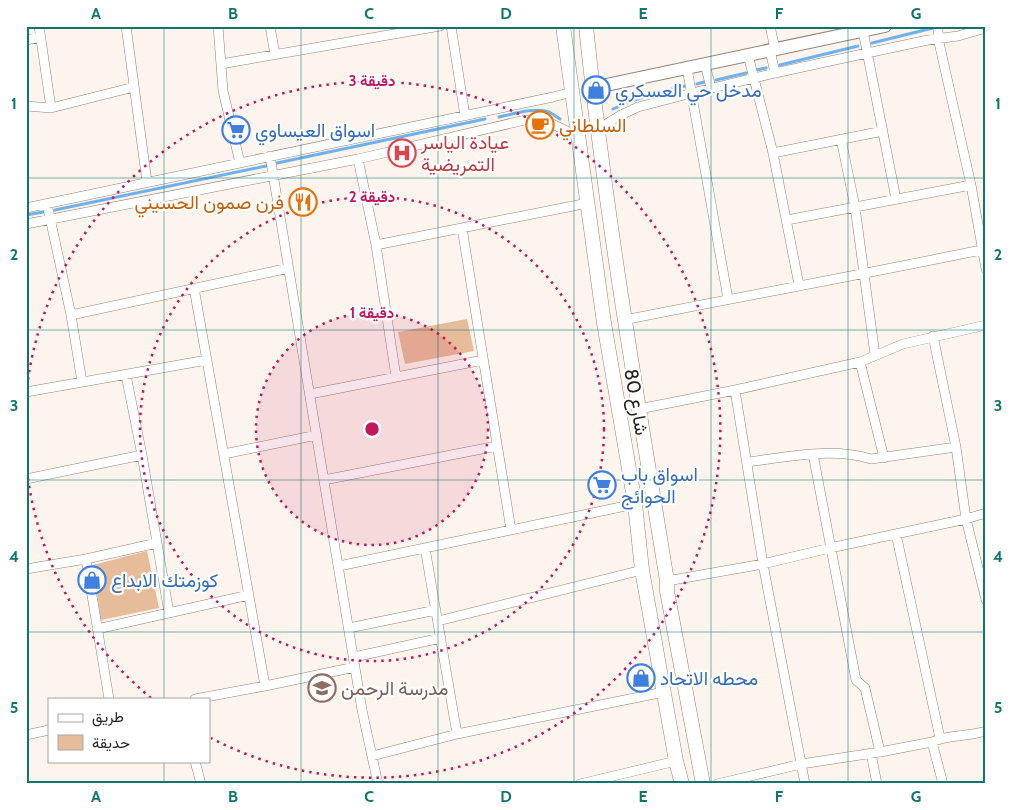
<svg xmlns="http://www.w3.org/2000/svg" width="1012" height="810" viewBox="0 0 1012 810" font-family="Cabin,Vazirmatn,sans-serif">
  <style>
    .green { fill: #e7bc9a }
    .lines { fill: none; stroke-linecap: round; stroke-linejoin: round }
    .stream { stroke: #6cb2ee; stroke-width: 3 }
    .street-casing { stroke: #918379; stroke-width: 10 }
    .secondary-casing { stroke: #918379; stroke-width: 14 }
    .primary-casing { stroke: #918379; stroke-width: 15 }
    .street { stroke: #fff; stroke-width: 9 }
    .secondary { stroke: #fff; stroke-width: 12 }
    .primary { stroke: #fff; stroke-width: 14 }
    .grid { fill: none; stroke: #0f766e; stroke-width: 1; stroke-opacity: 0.55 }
    .ring { fill: none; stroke: #c2185b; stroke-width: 2.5; stroke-dasharray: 2.5 5 }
    .labels { text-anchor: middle; stroke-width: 4.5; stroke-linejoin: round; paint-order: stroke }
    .shop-label { font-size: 19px; fill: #366cbe; stroke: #fff; text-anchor: start }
    .food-label { font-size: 19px; fill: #c56008; stroke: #fff; text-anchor: start }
    .health-label { font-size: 19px; fill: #be3a42; stroke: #fff; text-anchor: start }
    .street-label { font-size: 19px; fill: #241f1b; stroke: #fff }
    .education-label { font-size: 19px; fill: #785e54; stroke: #fff; text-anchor: start }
    .centre { fill: #c2185b; stroke: #fff; stroke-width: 2.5 }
    .ring-label { font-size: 15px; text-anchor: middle; font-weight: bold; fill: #c2185b; stroke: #fff; stroke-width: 4.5; stroke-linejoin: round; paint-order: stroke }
    .neatline { fill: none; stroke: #0f766e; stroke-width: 2 }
    .grid-label { font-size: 16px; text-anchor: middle; font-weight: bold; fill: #0f766e }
  </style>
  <rect width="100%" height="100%" fill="#fdf4ed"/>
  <path class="green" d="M 467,319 L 474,351 L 405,364 L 398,332 Z
    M 147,551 L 159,608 L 101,620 L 93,565 Z"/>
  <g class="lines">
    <path class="stream" d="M 944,26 L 945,26
      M 872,43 L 933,28
      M 780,65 L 858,46
      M 756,70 L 766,68
      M 716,80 L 746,73
      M 697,84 L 704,82
      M 613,109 C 636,98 660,92 685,86
      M 499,117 C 513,114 536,107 549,112 C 553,114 557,117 560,119
      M 277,163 L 485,119
      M 55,210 L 266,166
      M 26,215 L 43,212"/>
    <g class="street-casing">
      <path id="street" d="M 39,26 L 51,108
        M 126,26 L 147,182
        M 218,26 L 223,91 L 240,163
        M 270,26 L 275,55
        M 451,26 L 465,116
        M 770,26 L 775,49
        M 938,26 L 938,38 L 971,185 L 986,269
        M 863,31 L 896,199
        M 26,40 L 41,37
        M 770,50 L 775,73
        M 748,55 L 773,153 L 799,285
        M 221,64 L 440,26
        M 705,64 L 711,88
        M 687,68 L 728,299
        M 26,106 L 51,108 L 134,87
        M 598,129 L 621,115 L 638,107 L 692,93 L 775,73 L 867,53 L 928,40 L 958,36 L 986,28
        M 841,139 L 855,207 L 875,355
        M 773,153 L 883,131
        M 270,156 L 362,710 L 378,784
        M 358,159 L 376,245 L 396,377
        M 47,204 L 71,315 L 82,382
        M 26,208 L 553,97 L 572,92
        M 787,220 L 971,185
        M 26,224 L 358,159 L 525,120 L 544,120 L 579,137
        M 462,228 L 511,530
        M 376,245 L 588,203
        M 194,288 L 265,686
        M 71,315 L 289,268
        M 624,320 C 745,296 865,274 986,249
        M 933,336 L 956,447 L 966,519 L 986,600
        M 860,362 L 884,458
        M 126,375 L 142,455 L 169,613
        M 735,390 L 763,564 L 805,784
        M 26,392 L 207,360
        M 310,394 L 483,360
        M 639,409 L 735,390 L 860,362 L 903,344 L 986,325
        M 224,454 L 317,435
        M 813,454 L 856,680 L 865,688 L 880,752
        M 747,462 C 788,457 831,447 871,459 L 956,447
        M 26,479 L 142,455
        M 324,480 L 497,446
        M 896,534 L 940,738
        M 425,548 L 457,734
        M 86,559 L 109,699
        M 339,566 L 635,504
        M 26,569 L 86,559 L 157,543
        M 667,581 L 763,564 L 830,548 L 966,519 L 986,513
        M 438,621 L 642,570
        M 349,628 L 436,610
        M 97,629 L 249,595
        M 354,657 L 441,638
        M 195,699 L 265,686 L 355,667
        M 26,735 L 49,730
        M 932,742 L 943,784
        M 871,753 L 877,784
        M 372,756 L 457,734 L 664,692
        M 195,761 L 201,784
        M 580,784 L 676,761
        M 717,784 L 801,764 L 880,752 L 932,742 C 949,734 968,737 986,731"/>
    </g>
    <g class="secondary-casing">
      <path id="secondary" d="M 592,88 L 885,26"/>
    </g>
    <g class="primary-casing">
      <path id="primary" d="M 563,26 L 604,323 L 635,504 L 642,570 L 676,761 L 682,784
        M 586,26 C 605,212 637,396 667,581 L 667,591 L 703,784"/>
    </g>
    <use href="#street" class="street"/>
    <use href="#secondary" class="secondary"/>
    <use href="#primary" class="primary"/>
  </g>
  <path class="grid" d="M 164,26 L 164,699M 301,26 L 301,784M 438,26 L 438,784M 574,26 L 574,784M 711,26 L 711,784M 848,26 L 848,784M 26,178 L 986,178M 26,330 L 986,330M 26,480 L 986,480M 26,632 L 986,632M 164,761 L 164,784"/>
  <circle cx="372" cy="429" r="116" fill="#c2185b" fill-opacity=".12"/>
  <g class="ring">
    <circle cx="372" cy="429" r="116"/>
    <circle cx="372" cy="429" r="232"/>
    <path d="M151 698A348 348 0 0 1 27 471M27 387A348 348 0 1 1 211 738"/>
  </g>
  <defs>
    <g id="shop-ring" transform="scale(1.4375)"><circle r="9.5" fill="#fff" stroke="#3f7fe0" stroke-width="1.5"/><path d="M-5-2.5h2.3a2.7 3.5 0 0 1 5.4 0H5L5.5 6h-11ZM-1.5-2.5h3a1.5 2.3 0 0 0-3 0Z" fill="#3f7fe0"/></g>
    <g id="cafe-ring" transform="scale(1.4375)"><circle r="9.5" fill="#fff" stroke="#e8710a" stroke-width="1.5"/><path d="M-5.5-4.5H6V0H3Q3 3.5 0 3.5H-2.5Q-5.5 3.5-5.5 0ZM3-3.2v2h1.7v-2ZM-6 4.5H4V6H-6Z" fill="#e8710a"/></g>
    <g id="supermarket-ring" transform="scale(1.4375)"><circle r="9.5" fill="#fff" stroke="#3f7fe0" stroke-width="1.5"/><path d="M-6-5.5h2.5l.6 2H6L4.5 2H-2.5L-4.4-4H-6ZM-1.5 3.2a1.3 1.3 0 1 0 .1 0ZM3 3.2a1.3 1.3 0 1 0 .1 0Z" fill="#3f7fe0"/></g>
    <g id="hospital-ring" transform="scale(1.4375)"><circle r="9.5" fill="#fff" stroke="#e0444e" stroke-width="1.5"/><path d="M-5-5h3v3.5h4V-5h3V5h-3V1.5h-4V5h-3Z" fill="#e0444e"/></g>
    <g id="restaurant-ring" transform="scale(1.4375)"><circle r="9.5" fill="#fff" stroke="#e8710a" stroke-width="1.5"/><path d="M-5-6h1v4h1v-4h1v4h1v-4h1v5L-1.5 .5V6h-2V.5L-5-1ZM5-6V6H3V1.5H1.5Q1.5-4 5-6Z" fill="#e8710a"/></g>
    <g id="school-ring" transform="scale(1.4375)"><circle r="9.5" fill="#fff" stroke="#8d6e63" stroke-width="1.5"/><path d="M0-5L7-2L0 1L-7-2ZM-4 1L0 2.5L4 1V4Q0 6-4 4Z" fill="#8d6e63"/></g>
  </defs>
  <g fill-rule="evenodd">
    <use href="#shop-ring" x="596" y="90"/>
    <use href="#cafe-ring" x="540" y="125"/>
    <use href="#supermarket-ring" x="236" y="130"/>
    <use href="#hospital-ring" x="402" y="153"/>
    <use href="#restaurant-ring" x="303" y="202"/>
    <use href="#supermarket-ring" x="602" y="485"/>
    <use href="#shop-ring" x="92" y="580"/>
    <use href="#shop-ring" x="641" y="678"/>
    <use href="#school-ring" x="322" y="688"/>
  </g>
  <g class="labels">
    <g class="shop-label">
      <text x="615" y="97">مدخل حي العسكري</text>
      <text x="255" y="137">اسواق العيساوي</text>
      <text x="621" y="481">اسواق باب<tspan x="621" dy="22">الحوائج</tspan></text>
      <text x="111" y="587">كوزمتك الابداع</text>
      <text x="660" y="685">محطه الاتحاد</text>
    </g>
    <g class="food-label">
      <text x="559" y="132">السلطاني</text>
      <text x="284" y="209" text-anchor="end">فرن صمون الحسيني</text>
    </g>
    <g class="health-label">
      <text x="421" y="149">عيادة الياسر<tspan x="421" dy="22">التمريضية</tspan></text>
    </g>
    <g class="street-label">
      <text transform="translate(637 402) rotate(80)" y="7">شارع 80</text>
    </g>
    <g class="education-label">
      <text x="341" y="695">مدرسة الرحمن</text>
    </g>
  </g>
  <circle cx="372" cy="429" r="8" class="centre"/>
  <g class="ring-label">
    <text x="372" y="86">3 دقيقة</text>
    <text x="372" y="202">2 دقيقة</text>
    <text x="372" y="318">1 دقيقة</text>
  </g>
  <rect width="1012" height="810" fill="none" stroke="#ffffff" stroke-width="55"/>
  <rect x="48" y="698" width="162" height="65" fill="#ffffff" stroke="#a7a5a4"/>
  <rect x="58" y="714" width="25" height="8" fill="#ffffff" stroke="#a7a5a4"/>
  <text x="92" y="722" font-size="15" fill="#241f1b">طريق</text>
  <rect x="58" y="735" width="25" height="15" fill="#e7bc9a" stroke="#a7a5a4"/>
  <text x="92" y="748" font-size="15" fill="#241f1b">حديقة</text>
  <rect x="28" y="28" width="956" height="754" class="neatline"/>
  <g class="grid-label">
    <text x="96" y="19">A</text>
    <text x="233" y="19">B</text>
    <text x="369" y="19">C</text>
    <text x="506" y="19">D</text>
    <text x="643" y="19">E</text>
    <text x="779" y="19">F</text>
    <text x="916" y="19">G</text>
    <text x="14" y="109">1</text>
    <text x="998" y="109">1</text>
    <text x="14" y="260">2</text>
    <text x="998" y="260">2</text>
    <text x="14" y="411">3</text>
    <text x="998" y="411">3</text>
    <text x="14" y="562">4</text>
    <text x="998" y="562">4</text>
    <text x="14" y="713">5</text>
    <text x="998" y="713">5</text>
    <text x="96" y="802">A</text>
    <text x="233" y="802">B</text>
    <text x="369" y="802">C</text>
    <text x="506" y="802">D</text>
    <text x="643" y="802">E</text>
    <text x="779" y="802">F</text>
    <text x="916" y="802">G</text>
  </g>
</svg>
